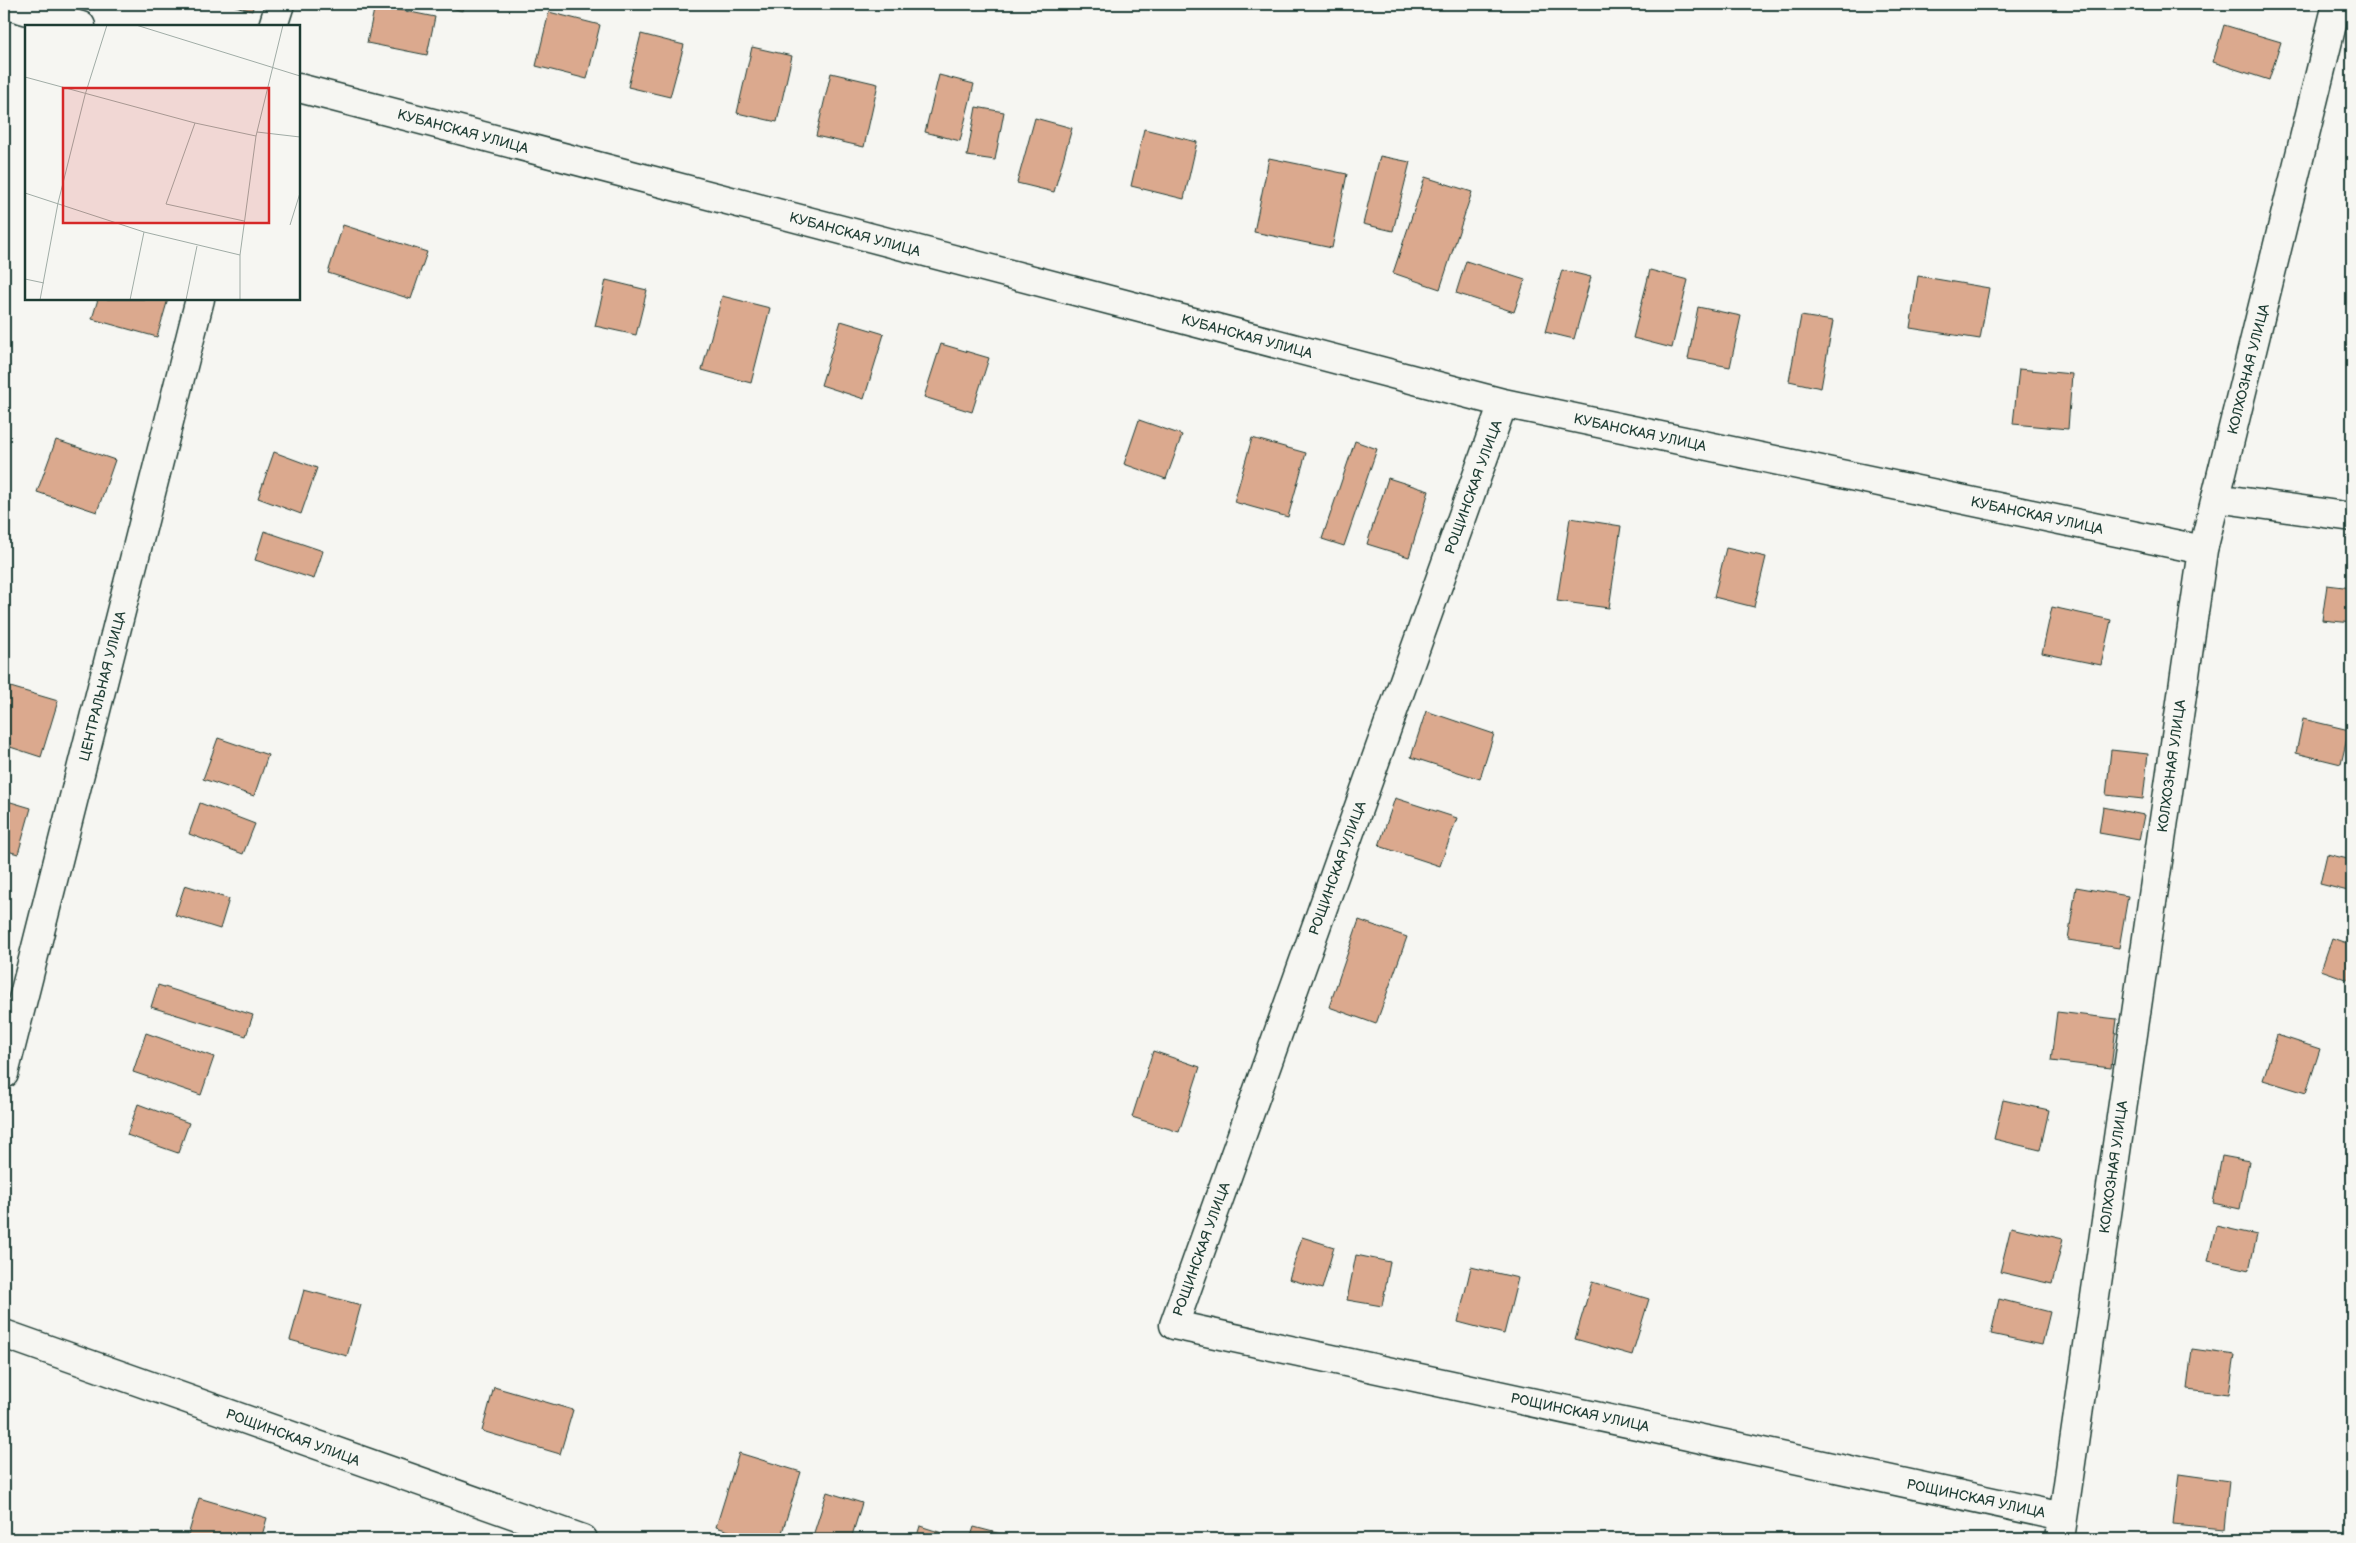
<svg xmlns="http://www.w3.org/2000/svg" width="2356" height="1543" viewBox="0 0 2356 1543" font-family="'Balsamiq Sans',sans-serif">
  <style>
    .building { fill: #dba98e; stroke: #1f3d34 }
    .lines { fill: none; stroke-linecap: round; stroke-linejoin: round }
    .minor-casing { stroke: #1f3d34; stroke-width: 31 }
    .minor { stroke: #f6f6f2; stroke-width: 28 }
    .labels { text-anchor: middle; stroke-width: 4; stroke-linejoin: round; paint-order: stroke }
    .street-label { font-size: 14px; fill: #1f3d34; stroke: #f6f6f2 }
    .inset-road { fill: none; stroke: #a0aca6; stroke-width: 1 }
    .view { fill: #d62828; fill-opacity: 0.15; stroke: #d62828; stroke-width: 2.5 }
    .inset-edge { fill: none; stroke: #1f3d34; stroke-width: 2.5 }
  </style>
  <rect width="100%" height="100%" fill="#f6f6f2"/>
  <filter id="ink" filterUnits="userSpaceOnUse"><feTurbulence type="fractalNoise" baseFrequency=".02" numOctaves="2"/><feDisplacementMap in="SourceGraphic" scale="10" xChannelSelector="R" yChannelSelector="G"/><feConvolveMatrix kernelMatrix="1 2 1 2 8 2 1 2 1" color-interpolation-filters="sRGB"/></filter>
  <g filter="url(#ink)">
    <path class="building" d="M 229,4 L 254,4 L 252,11 Z
      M 444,4 L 464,4 L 463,11 L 443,6 Z
      M 375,5 L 435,17 L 427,55 L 367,43 Z
      M 549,12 L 600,25 L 587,79 L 536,66 Z
      M 2224,25 L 2281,42 L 2269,80 L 2213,62 Z
      M 641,34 L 684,45 L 670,97 L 628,87 Z
      M 752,47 L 792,56 L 777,122 L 737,113 Z
      M 831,73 L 878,84 L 864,147 L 816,136 Z
      M 939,75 L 974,84 L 960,141 L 925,132 Z
      M 976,107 L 1004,112 L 995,160 L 967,156 Z
      M 1035,118 L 1072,128 L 1054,192 L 1017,183 Z
      M 1144,129 L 1197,142 L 1184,199 L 1131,186 Z
      M 1380,156 L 1410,162 L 1393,231 L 1363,224 Z
      M 1269,158 L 1347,174 L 1332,248 L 1254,232 Z
      M 1425,177 L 1472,192 L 1440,289 L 1393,273 Z
      M 343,225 L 427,252 L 411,299 L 328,273 Z
      M 1466,261 L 1525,280 L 1514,312 L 1456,293 Z
      M 1562,270 L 1591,277 L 1574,339 L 1545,332 Z
      M 1650,270 L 1688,280 L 1672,348 L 1633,338 Z
      M 1918,276 L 1989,288 L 1980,339 L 1910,328 Z
      M 606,280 L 647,290 L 636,335 L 595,326 Z
      M 722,296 L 770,308 L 751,383 L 702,370 Z
      M 98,299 L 168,299 L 157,337 L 92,319 Z
      M 1698,307 L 1741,316 L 1730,367 L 1688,359 Z
      M 1801,316 L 1833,321 L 1821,388 L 1789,381 Z
      M 841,321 L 884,334 L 864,399 L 821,385 Z
      M 941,344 L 989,358 L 972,412 L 924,397 Z
      M 2019,369 L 2072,374 L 2068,429 L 2013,424 Z
      M 2352,401 L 2352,432 L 2349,432 Z
      M 1139,420 L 1182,435 L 1166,479 L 1124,464 Z
      M 1252,438 L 1306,453 L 1288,517 L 1234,502 Z
      M 56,440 L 115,460 L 97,512 L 37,492 Z
      M 1355,441 L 1377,449 L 1344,546 L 1322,539 Z
      M 274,452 L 317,468 L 301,514 L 258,498 Z
      M 1388,478 L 1429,491 L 1409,557 L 1367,544 Z
      M 1570,518 L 1621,526 L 1609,608 L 1557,601 Z
      M 264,531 L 323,551 L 314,579 L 255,560 Z
      M 1726,548 L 1766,557 L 1754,607 L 1714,597 Z
      M 2327,585 L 2352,588 L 2352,623 L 2322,620 Z
      M 2052,607 L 2111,620 L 2101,665 L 2042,653 Z
      M 7,686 L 58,701 L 41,757 L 4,745 L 4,697 Z
      M 1426,711 L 1494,734 L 1480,779 L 1411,757 Z
      M 2303,719 L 2349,730 L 2341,764 L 2296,753 Z
      M 218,738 L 268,755 L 254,796 L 203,779 Z
      M 2111,750 L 2148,754 L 2143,799 L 2106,795 Z
      M 1395,798 L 1457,818 L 1440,866 L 1379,846 Z
      M 4,800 L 31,808 L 18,854 L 4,850 Z
      M 200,803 L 255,824 L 243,854 L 189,834 Z
      M 2103,807 L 2144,815 L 2139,840 L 2099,833 Z
      M 2327,854 L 2352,860 L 2352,892 L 2320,884 Z
      M 185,885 L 229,899 L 220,929 L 175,915 Z
      M 2076,887 L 2128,896 L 2119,948 L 2068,940 Z
      M 1359,920 L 1407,937 L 1376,1024 L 1329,1007 Z
      M 2332,938 L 2352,945 L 2352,981 L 2321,970 Z
      M 158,985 L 253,1015 L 246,1036 L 151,1007 Z
      M 2057,1012 L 2117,1019 L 2111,1068 L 2051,1061 Z
      M 146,1033 L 214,1057 L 201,1095 L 133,1072 Z
      M 2277,1035 L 2320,1049 L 2306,1093 L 2263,1080 Z
      M 1153,1051 L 1200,1067 L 1179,1132 L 1132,1117 Z
      M 2003,1100 L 2049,1110 L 2040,1150 L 1994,1139 Z
      M 138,1104 L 189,1123 L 178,1153 L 127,1135 Z
      M 2222,1156 L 2249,1161 L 2240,1209 L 2213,1203 Z
      M 2216,1226 L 2257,1235 L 2249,1270 L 2208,1261 Z
      M 2011,1227 L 2063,1239 L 2052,1284 L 2000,1272 Z
      M 1302,1237 L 1334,1247 L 1322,1289 L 1289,1279 Z
      M 1356,1255 L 1390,1262 L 1382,1306 L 1347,1300 Z
      M 1471,1267 L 1518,1278 L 1504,1334 L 1458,1322 Z
      M 1592,1282 L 1649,1299 L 1632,1355 L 1575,1339 Z
      M 304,1290 L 361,1305 L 347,1356 L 290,1340 Z
      M 1999,1299 L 2050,1312 L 2042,1345 L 1991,1334 Z
      M 2192,1349 L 2235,1355 L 2229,1394 L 2187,1389 Z
      M 494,1387 L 573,1410 L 560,1454 L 482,1431 Z
      M 739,1453 L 801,1472 L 780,1539 L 755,1539 L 716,1527 Z
      M 2179,1474 L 2229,1481 L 2224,1529 L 2173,1524 Z
      M 827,1492 L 862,1503 L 851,1539 L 812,1539 Z
      M 199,1498 L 267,1518 L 261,1539 L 187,1539 Z
      M 920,1526 L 948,1535 L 946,1539 L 916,1539 Z
      M 974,1527 L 1020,1539 L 970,1539 Z"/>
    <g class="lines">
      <g class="minor-casing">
        <path id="minor" d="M 4,4 L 81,26
          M 273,26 L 280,4
          M 299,88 L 1503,403 L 2203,550
          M 1503,403 L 1174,1325 L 2063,1517
          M 2216,498 L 2352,517
          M 4,1074 L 200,299
          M 4,1334 L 583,1539
          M 2060,1539 L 2203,550 L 2337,4"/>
      </g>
      <use href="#minor" class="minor"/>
    </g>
  </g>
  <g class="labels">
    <g class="street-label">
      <text transform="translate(463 131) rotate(15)" y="5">КУБАНСКАЯ УЛИЦА</text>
      <text transform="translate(855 234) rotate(15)" y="5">КУБАНСКАЯ УЛИЦА</text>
      <text transform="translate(1247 336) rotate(15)" y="5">КУБАНСКАЯ УЛИЦА</text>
      <text transform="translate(2248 369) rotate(-76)" y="5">КОЛХОЗНАЯ УЛИЦА</text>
      <text transform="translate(1640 432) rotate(12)" y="5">КУБАНСКАЯ УЛИЦА</text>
      <text transform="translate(1473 487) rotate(-70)" y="5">РОЩИНСКАЯ УЛИЦА</text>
      <text transform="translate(2037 515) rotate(12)" y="5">КУБАНСКАЯ УЛИЦА</text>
      <text transform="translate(102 686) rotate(-76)" y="5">ЦЕНТРАЛЬНАЯ УЛИЦА</text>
      <text transform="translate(2171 766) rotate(-82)" y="5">КОЛХОЗНАЯ УЛИЦА</text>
      <text transform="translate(1337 868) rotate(-70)" y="5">РОЩИНСКАЯ УЛИЦА</text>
      <text transform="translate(2113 1167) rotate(-82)" y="5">КОЛХОЗНАЯ УЛИЦА</text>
      <text transform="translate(1201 1249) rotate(-70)" y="5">РОЩИНСКАЯ УЛИЦА</text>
      <text transform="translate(1580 1412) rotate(12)" y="5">РОЩИНСКАЯ УЛИЦА</text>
      <text transform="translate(293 1437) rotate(20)" y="5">РОЩИНСКАЯ УЛИЦА</text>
      <text transform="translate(1976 1498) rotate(12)" y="5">РОЩИНСКАЯ УЛИЦА</text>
    </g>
  </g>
  <g transform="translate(25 25)">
    <rect width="275" height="275" fill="#f6f6f2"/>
    <path class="inset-road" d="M 111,0 L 275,51M 0,52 L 170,98 L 231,111M 170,98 L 141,179 L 219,196M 232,107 L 275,112M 0,168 L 119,207 L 215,230M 265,200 L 275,168M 0,254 L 19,258M 15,275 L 33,178 L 60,70 L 82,0M 105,275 L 119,207M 161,275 L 172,221M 215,275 L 215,230 L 231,111 L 258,0"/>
    <path class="view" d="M 38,63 L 244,63 L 244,198 L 38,198 Z"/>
    <rect width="275" height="275" class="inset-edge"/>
  </g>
  <rect width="2356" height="1543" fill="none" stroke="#f6f6f2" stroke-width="20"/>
  <rect x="10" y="10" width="2336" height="1523" fill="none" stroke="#1f3d34" stroke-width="2" filter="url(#ink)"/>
</svg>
